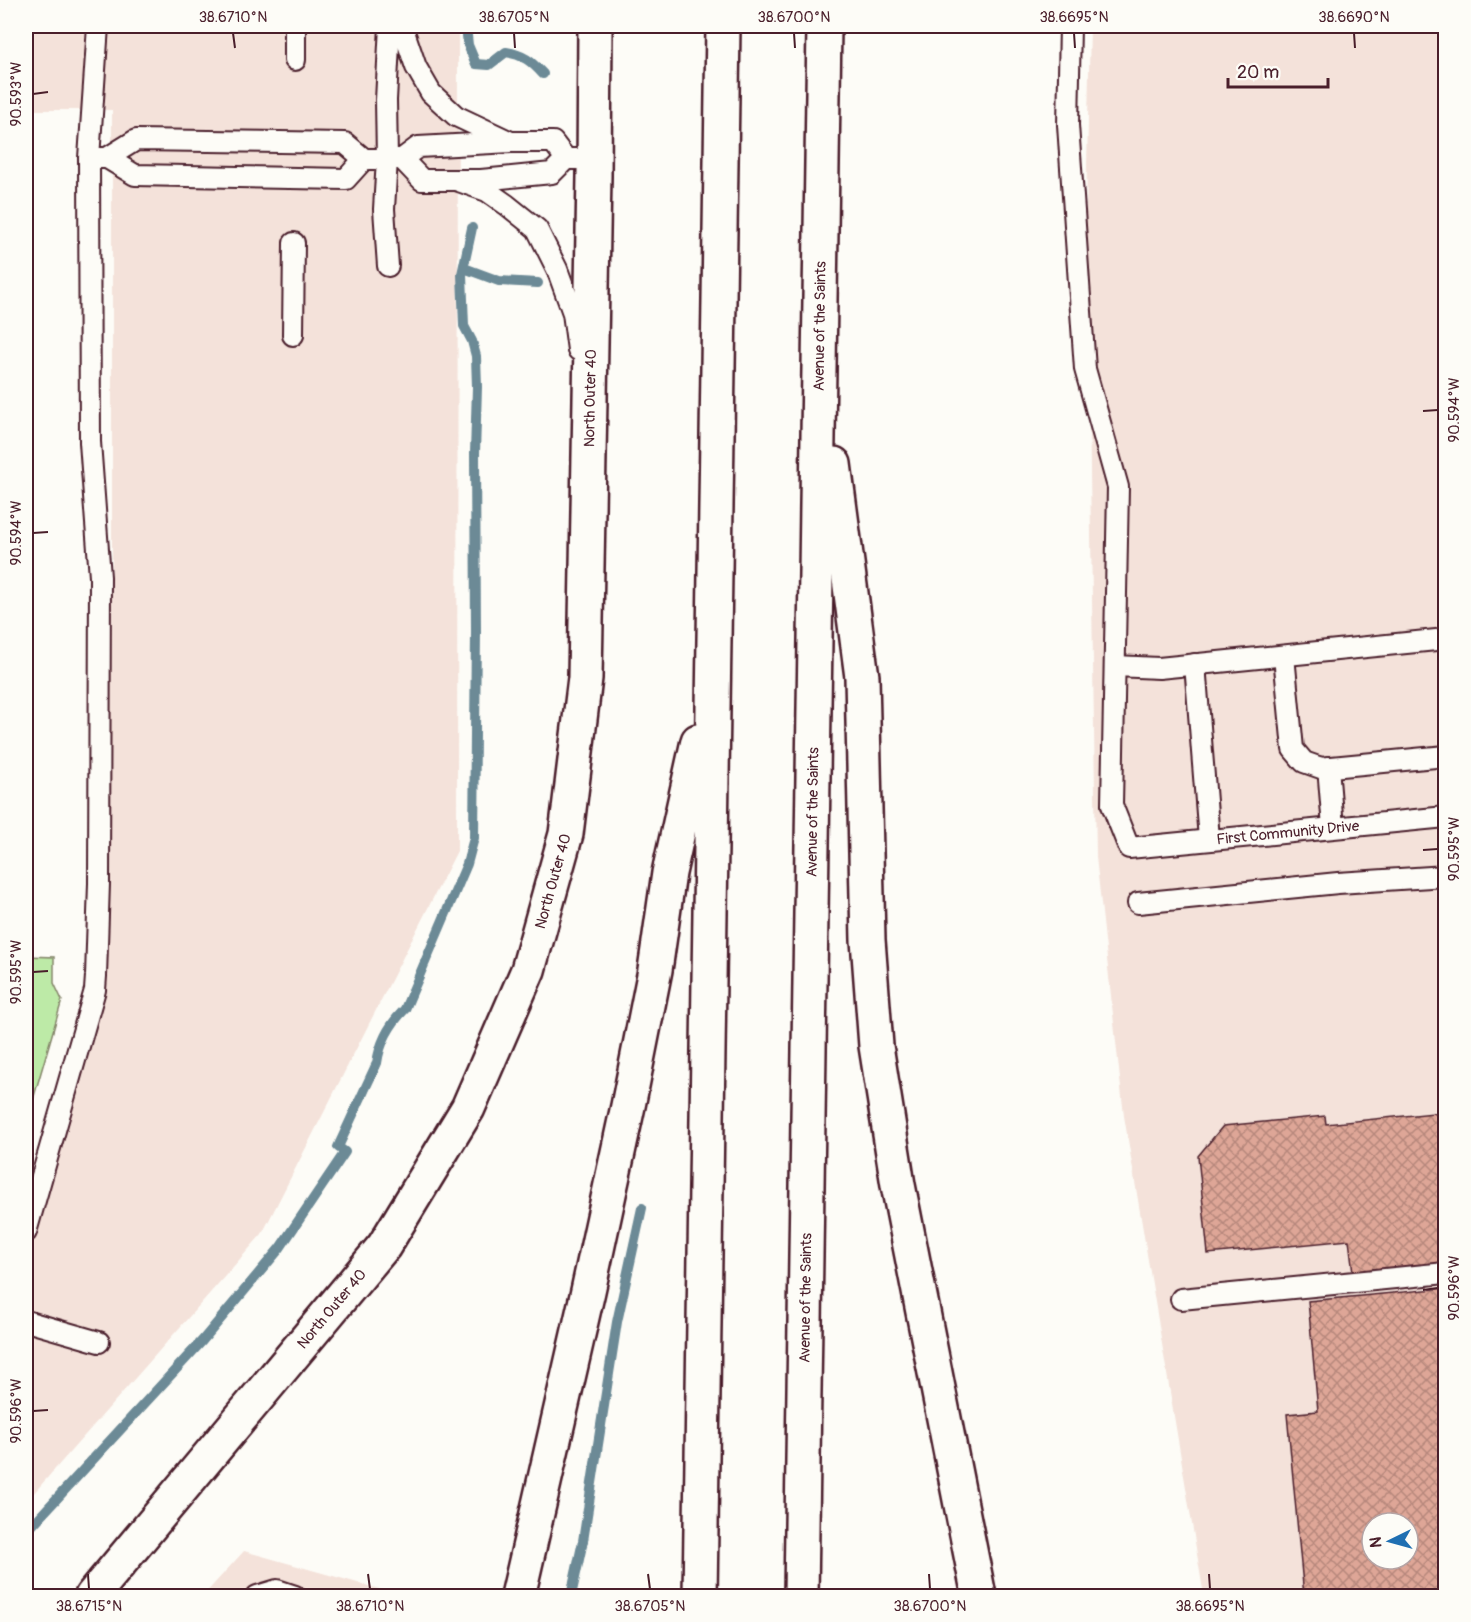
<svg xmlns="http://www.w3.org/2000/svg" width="1471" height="1622" viewBox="0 0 1471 1622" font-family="Pangolin,sans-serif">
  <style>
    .built { fill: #f4e2da; fill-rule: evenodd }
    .grass { fill: #bdeaa7; stroke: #848469; stroke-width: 1.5 }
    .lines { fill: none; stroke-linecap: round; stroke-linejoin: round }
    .stream { stroke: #6c8a96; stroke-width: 10 }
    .building { fill: url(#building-cross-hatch); stroke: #4a1f2b; stroke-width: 1.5; fill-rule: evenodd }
    .lane-casing { stroke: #4a1f2b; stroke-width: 24 }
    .secondary-casing { stroke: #4a1f2b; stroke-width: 38 }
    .highway-casing { stroke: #4a1f2b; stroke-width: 38 }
    .lane { stroke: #fdfcf7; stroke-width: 20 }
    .secondary { stroke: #fdfcf7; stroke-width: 33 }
    .highway { stroke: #fdfcf7; stroke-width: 33 }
    .ticks { fill: none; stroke: #4a1f2b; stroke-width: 2 }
    .labels { text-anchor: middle; stroke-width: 4.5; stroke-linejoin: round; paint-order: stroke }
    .street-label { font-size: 15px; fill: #4a1f2b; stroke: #fdfcf7 }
    .neatline { fill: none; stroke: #4a1f2b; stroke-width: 2 }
    .ticks-label { font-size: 15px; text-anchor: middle; fill: #4a1f2b }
  </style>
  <defs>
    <pattern id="building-cross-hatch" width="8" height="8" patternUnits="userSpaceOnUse" patternTransform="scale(1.5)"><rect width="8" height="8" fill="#dea697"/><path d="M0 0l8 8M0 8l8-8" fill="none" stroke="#b6877b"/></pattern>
  </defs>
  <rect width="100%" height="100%" fill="#fdfcf7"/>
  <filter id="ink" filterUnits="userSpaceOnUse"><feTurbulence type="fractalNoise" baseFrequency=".0167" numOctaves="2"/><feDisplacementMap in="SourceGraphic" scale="12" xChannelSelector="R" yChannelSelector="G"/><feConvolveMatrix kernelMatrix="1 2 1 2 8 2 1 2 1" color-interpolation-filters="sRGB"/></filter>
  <g filter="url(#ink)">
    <path class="built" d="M 26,26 L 458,26 L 457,851 L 262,1234 L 26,1502 L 26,1246 L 106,987 L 112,580 L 112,110 L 26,110 Z
      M 1090,26 L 1445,26 L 1445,1596 L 1204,1596 L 1124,1116 L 1096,857 L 1086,213 ZM 1372,1523 L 1408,1523 L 1408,1559 L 1372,1559 Z
      M 244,1551 L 404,1596 L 203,1596 Z"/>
    <path class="grass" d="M 26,956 L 54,957 L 54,983 L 62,1000 L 26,1124 Z"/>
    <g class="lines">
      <path class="stream" d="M 466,26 L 468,45 L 476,64 L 489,65 L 506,52 C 524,55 531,61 543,74
        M 464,268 L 499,281 L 538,283
        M 26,1532 L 202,1341 L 280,1248 L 345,1152 L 338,1147 L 377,1063 C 380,1042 390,1024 405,1009 L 467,864 L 474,838 L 476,632 L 475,453 L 477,387 L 476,356 L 472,341 L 464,326 L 462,274 L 472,228
        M 571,1596 L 583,1541 L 617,1322 L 642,1208"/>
    </g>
    <path class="building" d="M 1434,1113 L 1446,1123 L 1446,1263 L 1353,1272 L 1349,1240 L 1208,1254 L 1198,1156 L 1223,1126 L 1325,1116 L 1326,1124 Z
      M 1446,1288 L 1446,1596 L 1304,1596 L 1287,1414 L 1318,1411 L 1308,1301 ZM 1372,1523 L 1408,1523 L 1408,1559 L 1372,1559 Z"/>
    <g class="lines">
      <g class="lane-casing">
        <g id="lane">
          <path d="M 402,26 L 416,67 L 431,93 L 456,116 L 511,142 L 553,142 L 566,159"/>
          <path id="s1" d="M 1070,26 L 1068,125 L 1085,369 L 1118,487 L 1112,805 L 1129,848 L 1446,817"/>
          <path d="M 295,60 L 295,26"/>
          <path d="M 95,158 L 107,158 L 135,175 L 346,179 L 364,159"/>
          <path d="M 107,158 L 136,140 L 345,143 L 364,159 L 402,159 L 418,147 L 511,142"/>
          <path d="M 402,159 L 422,180 L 481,180 L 552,173 L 566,159 L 579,159"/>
          <path d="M 456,180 L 487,191 L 507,205 L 537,229 L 557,269 L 573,313 L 578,350"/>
          <path d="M 388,266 L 384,209 L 387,159 L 386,100 L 390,26"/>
          <path d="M 293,335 L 294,243"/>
          <path d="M 1284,656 L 1293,749 L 1304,762 L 1321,768 L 1446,756"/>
          <path d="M 1195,664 L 1209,839"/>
          <path d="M 1115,666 L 1159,668 L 1446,639"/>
          <path d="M 1328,767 L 1333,827"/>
          <path d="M 1138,903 L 1338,883 L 1446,876"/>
          <path d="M 26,1232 L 95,990 L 96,976 L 99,883 L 100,577 L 90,442 L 89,158 L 98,26"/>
          <path d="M 1181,1299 L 1446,1273"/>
          <path d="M 26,1321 L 99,1342"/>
          <path d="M 257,1596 L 277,1590 L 295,1596"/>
        </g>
      </g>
      <g class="secondary-casing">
        <g id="secondary">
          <path id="s2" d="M 92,1596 L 384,1246 L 468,1108 L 528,970 L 566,834 L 585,678 L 594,176 L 595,26"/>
        </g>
      </g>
      <g class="highway-casing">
        <g id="highway">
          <path d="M 834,464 L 862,677 L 868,940 L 876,1046 L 898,1185 L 979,1596"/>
          <path d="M 518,1596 L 588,1291 L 628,1106 L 655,970 L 669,873 L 698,741"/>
          <path d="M 700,1596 L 723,26"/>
          <path id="s3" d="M 801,1596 L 824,26"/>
        </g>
      </g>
      <use href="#lane" class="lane"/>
      <use href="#secondary" class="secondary"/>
      <use href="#highway" class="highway"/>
    </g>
  </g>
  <path class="ticks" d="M 233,33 L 235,48M 514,33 L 515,48M 794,33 L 795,48M 1074,33 L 1075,48M 1354,33 L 1355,48M 33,94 L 48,92M 1423,411 L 1438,410M 33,533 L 48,532M 1423,850 L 1438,849M 33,972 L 48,971M 1423,1290 L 1438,1288M 33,1411 L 48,1410M 88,1574 L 89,1589M 368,1574 L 370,1589M 648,1574 L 650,1589M 929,1574 L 930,1589M 1209,1574 L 1210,1589"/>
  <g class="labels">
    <g class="street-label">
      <text dy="5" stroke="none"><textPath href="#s3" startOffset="1270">Avenue of the Saints</textPath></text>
      <text dy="5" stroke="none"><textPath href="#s2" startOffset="1346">North Outer 40</textPath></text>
      <text dy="5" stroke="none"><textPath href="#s3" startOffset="784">Avenue of the Saints</textPath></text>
      <text dy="5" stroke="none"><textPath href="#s1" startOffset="990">First Community Drive</textPath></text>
      <text dy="5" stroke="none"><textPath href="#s2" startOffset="860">North Outer 40</textPath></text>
      <text dy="5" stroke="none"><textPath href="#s3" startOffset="298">Avenue of the Saints</textPath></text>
      <text dy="5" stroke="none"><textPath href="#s2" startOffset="374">North Outer 40</textPath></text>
    </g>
  </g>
  <rect width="1471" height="1622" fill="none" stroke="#fdfcf7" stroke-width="66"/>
  <g transform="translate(1390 1541) rotate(265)"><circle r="28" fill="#fdfcf7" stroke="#b5a4a5" stroke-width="1.5"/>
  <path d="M0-4.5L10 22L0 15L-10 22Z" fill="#1f6fb2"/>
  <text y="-9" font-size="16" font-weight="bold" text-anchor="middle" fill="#4a1f2b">N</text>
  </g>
  <path d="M1228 78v9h100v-9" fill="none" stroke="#4a1f2b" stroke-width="3"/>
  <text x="1237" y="78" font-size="18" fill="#4a1f2b" stroke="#fdfcf7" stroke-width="4.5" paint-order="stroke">20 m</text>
  <rect x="33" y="33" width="1405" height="1556" class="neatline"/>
  <g class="ticks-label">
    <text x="233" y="22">38.6710°N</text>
    <text x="514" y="22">38.6705°N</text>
    <text x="794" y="22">38.6700°N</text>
    <text x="1074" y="22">38.6695°N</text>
    <text x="1354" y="22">38.6690°N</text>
    <text transform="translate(16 94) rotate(-90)" y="5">90.593°W</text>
    <text transform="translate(1454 410) rotate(-90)" y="5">90.594°W</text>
    <text transform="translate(16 533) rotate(-90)" y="5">90.594°W</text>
    <text transform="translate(1454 849) rotate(-90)" y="5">90.595°W</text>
    <text transform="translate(16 972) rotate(-90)" y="5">90.595°W</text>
    <text transform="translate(1454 1288) rotate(-90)" y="5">90.596°W</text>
    <text transform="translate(16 1411) rotate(-90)" y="5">90.596°W</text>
    <text x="89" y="1611">38.6715°N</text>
    <text x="370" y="1611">38.6710°N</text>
    <text x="650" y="1611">38.6705°N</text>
    <text x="930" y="1611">38.6700°N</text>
    <text x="1210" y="1611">38.6695°N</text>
  </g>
</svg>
